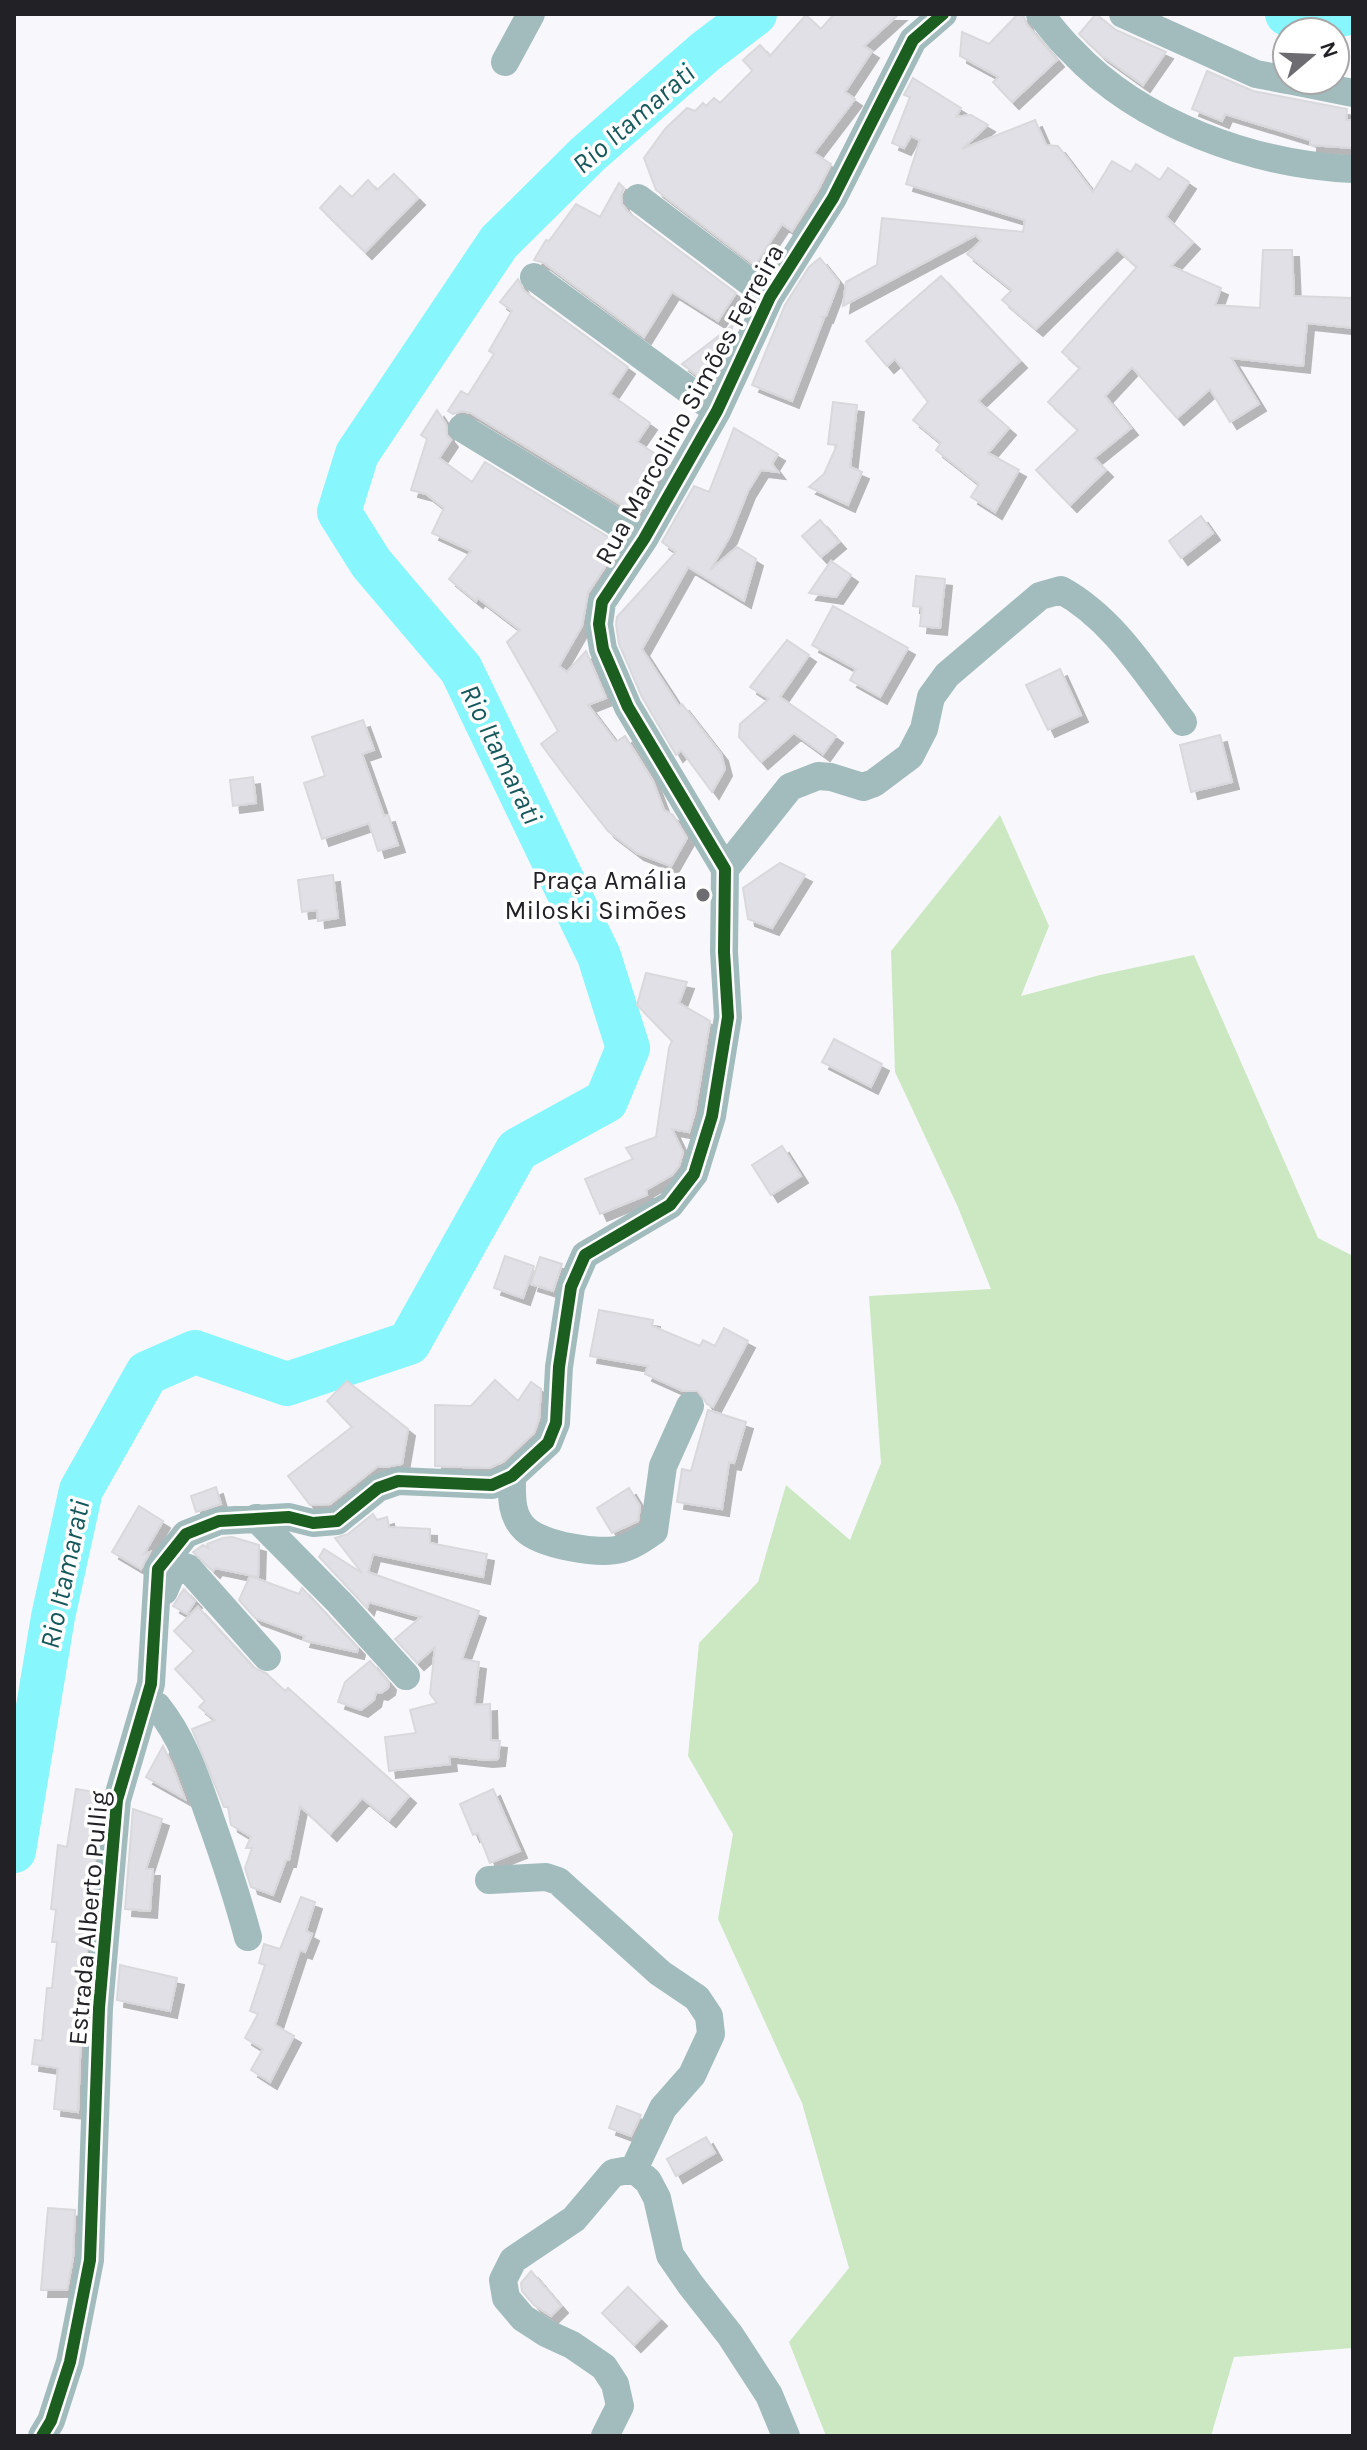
<svg xmlns="http://www.w3.org/2000/svg" width="1367" height="2450" viewBox="0 0 1367 2450" font-family="Karla,sans-serif">
  <style>
    .green { fill: #cbe8c2 }
    .lines { fill: none; stroke-linecap: round; stroke-linejoin: round }
    .river { stroke: #88f6fd; stroke-width: 44 }
    .building { fill: #e0e0e6; stroke: #d9d9dd; stroke-width: 2; filter: url(#shadow) }
    .minor { stroke: #a2bcbe; stroke-width: 28 }
    .cycleway-casing { stroke: #fff; stroke-width: 17 }
    .cycleway { stroke: #1b5e20; stroke-width: 12 }
    .poi-dot { fill: #6d6d71; stroke: #fff; stroke-width: 3 }
    .labels { text-anchor: middle; stroke-width: 7; stroke-linejoin: round; paint-order: stroke }
    .street-label { font-size: 26px; fill: #222226; stroke: #fff }
    .poi-label { font-size: 26px; fill: #222226; stroke: #fff; text-anchor: end }
    .water-label { font-size: 28px; font-style: italic; fill: #16585b; stroke: #fff }
  </style>
  <defs>
    <filter id="shadow"><feDropShadow dx="7" dy="7" stdDeviation="0" flood-color="#0004"/></filter>
  </defs>
  <rect width="100%" height="100%" fill="#f8f8fc"/>
  <path class="green" d="M 1000,815 L 1049,926 L 1021,996 L 1100,975 L 1194,955 L 1318,1238 L 1353,1256 L 1353,2348 L 1234,2357 L 1211,2436 L 826,2436 L 789,2342 L 849,2268 L 802,2103 L 718,1919 L 733,1834 L 688,1756 L 699,1643 L 758,1582 L 786,1485 L 850,1540 L 881,1463 L 869,1296 L 991,1289 L 957,1205 L 895,1072 L 891,951 Z"/>
  <g class="lines">
    <path class="river" d="M 1287,14 L 1294,18 L 1345,14
      M 14,1851 L 53,1617 L 81,1490 L 147,1373 L 195,1352 L 287,1384 L 409,1343 L 517,1150 L 606,1101 L 628,1048 L 599,956 L 461,669 L 371,563 L 339,512 L 357,454 L 499,242 L 588,154 L 705,52 L 755,14"/>
  </g>
  <path class="building" d="M 834,14 L 899,14 L 864,46 L 872,51 L 845,92 L 855,99 L 814,153 L 831,164 L 818,190 L 792,231 L 782,224 L 755,265 L 656,190 L 644,158 L 665,129 L 687,108 L 695,111 L 703,103 L 706,106 L 714,98 L 720,103 L 751,72 L 752,70 L 743,60 L 760,45 L 770,56 L 806,15 L 821,29 Z
    M 1018,14 L 1023,14 L 1027,25 L 1057,60 L 1012,102 L 993,82 L 999,77 L 960,56 L 962,32 L 989,44 Z
    M 1096,14 L 1116,30 L 1166,52 L 1143,85 L 1101,55 L 1079,34 Z
    M 1207,71 L 1253,91 L 1347,109 L 1346,120 L 1353,120 L 1353,148 L 1310,145 L 1310,140 L 1225,114 L 1222,121 L 1192,109 Z
    M 913,78 L 961,108 L 956,117 L 971,115 L 988,125 L 962,149 L 1035,120 L 1046,145 L 1058,146 L 1093,192 L 1112,161 L 1131,172 L 1136,164 L 1160,180 L 1168,168 L 1189,182 L 1166,217 L 1193,242 L 1171,266 L 1221,288 L 1215,305 L 1260,308 L 1263,250 L 1292,250 L 1294,296 L 1353,298 L 1353,328 L 1307,323 L 1303,366 L 1231,358 L 1259,404 L 1230,422 L 1210,389 L 1177,418 L 1132,367 L 1105,396 L 1131,428 L 1094,458 L 1106,470 L 1070,505 L 1036,470 L 1078,430 L 1048,402 L 1080,368 L 1062,352 L 1137,267 L 1117,249 L 1036,329 L 1002,300 L 1012,290 L 967,254 L 981,241 L 976,235 L 843,306 L 846,282 L 877,265 L 882,218 L 1023,232 L 1025,220 L 906,184 L 920,140 L 911,136 L 904,148 L 892,143 L 910,97 L 904,95 Z
    M 394,174 L 418,198 L 365,252 L 320,208 L 340,186 L 352,197 L 368,180 L 377,190 Z
    M 619,183 L 624,188 L 621,195 L 622,204 L 628,212 L 736,293 L 718,321 L 672,292 L 644,337 L 544,263 L 534,260 L 546,240 L 549,241 L 576,204 L 600,217 Z
    M 820,258 L 839,282 L 826,316 L 822,317 L 824,318 L 792,401 L 752,385 L 785,305 L 809,267 Z
    M 941,276 L 1020,361 L 978,401 L 1009,428 L 988,453 L 1019,470 L 995,512 L 971,497 L 979,484 L 936,450 L 941,443 L 913,420 L 928,402 L 895,359 L 887,366 L 866,341 Z
    M 518,279 L 524,291 L 628,367 L 610,394 L 650,423 L 637,442 L 668,462 L 638,515 L 471,413 L 462,411 L 453,414 L 448,411 L 461,391 L 468,395 L 494,354 L 489,351 L 512,311 L 500,302 Z
    M 733,325 L 723,358 L 710,385 L 682,364 Z
    M 833,402 L 857,405 L 850,467 L 862,472 L 848,505 L 809,487 L 824,474 L 837,445 L 828,444 Z
    M 437,410 L 446,424 L 447,435 L 451,440 L 439,458 L 472,482 L 485,462 L 620,544 L 588,593 L 582,626 L 559,666 L 567,672 L 586,651 L 606,698 L 588,705 L 616,742 L 625,736 L 653,781 L 664,810 L 673,815 L 687,838 L 671,866 L 637,853 L 608,831 L 570,783 L 541,744 L 558,731 L 507,642 L 520,630 L 478,598 L 476,601 L 449,579 L 471,551 L 432,533 L 444,508 L 426,494 L 411,490 L 427,439 L 421,435 Z
    M 734,428 L 778,454 L 772,464 L 778,472 L 761,470 L 748,491 L 730,536 L 710,570 L 737,547 L 756,559 L 744,601 L 688,567 L 642,649 L 679,706 L 682,704 L 721,754 L 725,769 L 712,792 L 681,750 L 676,755 L 642,697 L 619,644 L 616,624 L 617,617 L 676,552 L 662,542 L 694,486 L 709,492 Z
    M 1201,516 L 1213,533 L 1181,558 L 1169,541 Z
    M 820,520 L 839,542 L 821,557 L 802,536 Z
    M 831,561 L 851,575 L 836,597 L 809,593 Z
    M 916,576 L 945,579 L 940,628 L 920,626 L 922,607 L 913,606 Z
    M 833,606 L 908,648 L 880,697 L 850,680 L 856,669 L 812,645 Z
    M 787,640 L 809,655 L 780,697 L 836,736 L 823,754 L 794,733 L 761,762 L 739,737 L 740,724 L 769,699 L 750,687 Z
    M 1060,669 L 1081,715 L 1048,730 L 1026,685 Z
    M 363,720 L 374,750 L 362,754 L 384,816 L 388,815 L 398,845 L 378,851 L 369,823 L 322,839 L 304,783 L 325,776 L 312,737 Z
    M 1220,735 L 1232,782 L 1191,792 L 1180,745 Z
    M 253,777 L 256,803 L 233,806 L 230,780 Z
    M 780,863 L 805,875 L 772,928 L 748,919 L 743,888 Z
    M 333,875 L 338,918 L 318,921 L 317,910 L 302,912 L 298,880 Z
    M 646,973 L 687,982 L 679,1003 L 710,1021 L 695,1112 L 689,1132 L 672,1129 L 683,1152 L 679,1166 L 672,1175 L 646,1190 L 647,1195 L 600,1214 L 585,1179 L 633,1159 L 626,1148 L 656,1137 L 669,1048 L 672,1041 L 637,1005 Z
    M 834,1039 L 882,1064 L 871,1087 L 822,1062 Z
    M 782,1146 L 801,1176 L 771,1195 L 752,1165 Z
    M 505,1256 L 534,1266 L 523,1298 L 494,1288 Z
    M 540,1257 L 562,1264 L 553,1291 L 531,1284 Z
    M 599,1310 L 653,1320 L 652,1326 L 700,1346 L 703,1340 L 715,1346 L 724,1328 L 748,1341 L 713,1407 L 707,1404 L 698,1391 L 683,1391 L 645,1374 L 648,1366 L 590,1356 Z
    M 495,1380 L 518,1401 L 531,1382 L 541,1389 L 539,1419 L 534,1433 L 503,1462 L 489,1468 L 435,1466 L 435,1405 L 471,1406 Z
    M 347,1381 L 408,1429 L 402,1464 L 386,1467 L 378,1466 L 330,1504 L 310,1505 L 288,1476 L 352,1427 L 327,1401 Z
    M 708,1410 L 746,1422 L 734,1463 L 729,1462 L 722,1509 L 677,1502 L 682,1469 L 691,1471 Z
    M 216,1487 L 221,1504 L 196,1512 L 191,1496 Z
    M 629,1488 L 640,1506 L 638,1521 L 612,1533 L 597,1508 Z
    M 139,1506 L 163,1521 L 144,1554 L 150,1552 L 141,1569 L 112,1552 Z
    M 373,1514 L 377,1520 L 387,1517 L 389,1527 L 430,1529 L 430,1543 L 487,1554 L 483,1577 L 373,1554 L 368,1572 L 479,1611 L 462,1659 L 479,1662 L 474,1705 L 490,1704 L 491,1740 L 500,1741 L 498,1759 L 486,1760 L 449,1756 L 450,1764 L 389,1771 L 385,1737 L 416,1733 L 410,1710 L 437,1703 L 430,1694 L 435,1647 L 417,1663 L 395,1639 L 421,1617 L 369,1602 L 367,1608 L 319,1557 L 324,1549 L 362,1573 L 335,1538 L 348,1534 Z
    M 232,1537 L 259,1545 L 258,1577 L 215,1568 L 213,1571 L 193,1552 L 203,1545 L 208,1548 L 207,1544 L 223,1538 Z
    M 250,1576 L 299,1594 L 302,1588 L 358,1648 L 357,1652 L 303,1640 L 305,1636 L 255,1618 L 239,1600 Z
    M 184,1589 L 195,1601 L 187,1614 L 173,1606 Z
    M 198,1607 L 254,1668 L 266,1673 L 285,1691 L 288,1688 L 409,1796 L 389,1820 L 362,1798 L 330,1834 L 300,1806 L 289,1860 L 286,1860 L 273,1895 L 251,1887 L 245,1868 L 252,1848 L 246,1848 L 251,1837 L 231,1825 L 228,1807 L 224,1807 L 192,1729 L 215,1720 L 199,1707 L 205,1701 L 175,1669 L 194,1651 L 174,1631 Z
    M 370,1661 L 389,1683 L 388,1688 L 381,1693 L 376,1692 L 374,1700 L 361,1710 L 338,1702 L 345,1682 Z
    M 163,1746 L 173,1767 L 185,1799 L 146,1777 Z
    M 76,1789 L 101,1793 L 82,2007 L 78,2112 L 54,2109 L 58,2068 L 32,2064 L 35,2040 L 42,2041 L 47,1988 L 52,1988 L 57,1942 L 52,1942 L 56,1910 L 51,1909 L 58,1845 L 67,1847 Z
    M 493,1789 L 520,1851 L 490,1863 L 478,1833 L 473,1835 L 460,1804 Z
    M 133,1809 L 162,1819 L 146,1869 L 153,1869 L 150,1911 L 125,1909 Z
    M 301,1897 L 315,1902 L 306,1931 L 312,1934 L 305,1952 L 300,1950 L 275,2025 L 294,2036 L 270,2082 L 251,2070 L 263,2049 L 245,2038 L 258,2014 L 250,2011 L 265,1965 L 259,1963 L 264,1944 L 280,1949 Z
    M 120,1965 L 177,1978 L 170,2011 L 117,2000 Z
    M 617,2106 L 641,2115 L 631,2136 L 609,2128 Z
    M 706,2137 L 715,2153 L 676,2176 L 667,2159 Z
    M 48,2208 L 75,2210 L 73,2258 L 67,2290 L 41,2290 Z
    M 531,2271 L 561,2306 L 551,2316 L 534,2305 L 522,2291 L 521,2283 Z
    M 628,2287 L 660,2319 L 634,2345 L 602,2313 Z"/>
  <g class="lines">
    <path class="minor" d="M 1040,14 C 1050,26 1060,40 1072,51 C 1140,124 1255,165 1353,169
      M 1123,14 L 1256,74 L 1287,80
      M 505,62 L 531,14
      M 1288,80 L 1353,93
      M 638,198 L 770,297
      M 534,277 L 717,411
      M 462,428 L 644,539
      M 725,869 L 628,707 L 603,649 L 599,624 L 602,602 L 644,539 L 717,411 L 770,297 L 833,198 L 913,40 L 943,14
      M 725,869 L 790,787 L 818,776 L 831,777 L 863,787 L 874,783 L 910,756 L 924,729 L 931,697 L 947,675 L 1040,596 L 1061,590 C 1114,619 1147,675 1183,722
      M 512,1476 C 512,1495 510,1515 525,1529 C 541,1545 599,1555 621,1549 C 633,1546 644,1538 654,1531 L 663,1466 L 690,1406
      M 256,1518 L 339,1602 L 406,1676
      M 164,1591 L 173,1570 L 181,1566 L 188,1568 L 267,1657
      M 157,1706 C 184,1740 196,1778 210,1818 C 224,1857 237,1896 248,1937
      M 489,1880 L 546,1877 L 558,1881 L 660,1973 L 697,1998 L 709,2016 L 711,2034 L 692,2075 L 663,2108 L 634,2169
      M 42,2436 L 51,2421 L 70,2362 L 90,2260 L 99,2008 L 117,1800 L 151,1684 L 158,1569 L 186,1534 L 219,1521 L 289,1517 L 313,1523 L 337,1521 L 378,1488 L 398,1481 L 492,1485 L 512,1476 L 548,1443 L 556,1423 L 559,1367 L 571,1287 L 585,1255 L 670,1205 L 694,1174 L 712,1116 L 728,1017 L 724,952 L 725,869
      M 605,2436 L 620,2406 L 615,2384 L 604,2367 L 572,2345 L 546,2333 L 523,2318 L 506,2298 L 503,2280 L 513,2260 L 574,2219 L 613,2173 L 634,2169 L 648,2181 L 657,2198 L 670,2255 L 690,2284 L 730,2335 L 769,2395 L 786,2436"/>
    <g class="cycleway-casing">
      <path id="cycleway" d="M 42,2436 L 51,2421 L 70,2362 L 90,2260 L 99,2008 L 117,1800 L 151,1684 L 158,1569 L 186,1534 L 219,1521 L 289,1517 L 313,1523 L 337,1521 L 378,1488 L 398,1481 L 492,1485 L 512,1476 L 548,1443 L 556,1423 L 559,1367 L 571,1287 L 585,1255 L 670,1205 L 694,1174 L 712,1116 L 728,1017 L 724,952 L 725,869 L 628,707 L 603,649 L 599,624 L 602,602 L 644,539 L 717,411 L 770,297 L 833,198 L 913,40 L 943,14"/>
    </g>
    <use href="#cycleway" class="cycleway"/>
  </g>
  <circle class="poi-dot" cx="703" cy="895" r="8"/>
  <g class="labels">
    <g class="street-label">
      <text transform="translate(689 404) rotate(-61)" y="9">Rua Marcolino Simões Ferreira</text>
      <text transform="translate(88 1918) rotate(-85)" y="9">Estrada Alberto Pullig</text>
    </g>
    <g class="poi-label">
      <text x="687" y="889">Praça Amália<tspan x="687" dy="30">Miloski Simões</tspan></text>
    </g>
    <g class="water-label">
      <text transform="translate(633 118) rotate(-41)" y="10">Rio Itamarati</text>
      <text transform="translate(502 754) rotate(64)" y="10">Rio Itamarati</text>
      <text transform="translate(64 1574) rotate(-78)" y="10">Rio Itamarati</text>
    </g>
  </g>
  <rect width="1367" height="2450" fill="none" stroke="#222226" stroke-width="32"/>
  <g transform="translate(1311 56) rotate(71)"><circle r="38" fill="#ffffff" stroke="#a7a7a8" stroke-width="2"/>
  <path d="M0-6L14 30L0 20L-14 30Z" fill="#6d6d71"/>
  <text y="-12" font-size="22" font-weight="bold" text-anchor="middle" fill="#222226">N</text>
  </g>
</svg>
